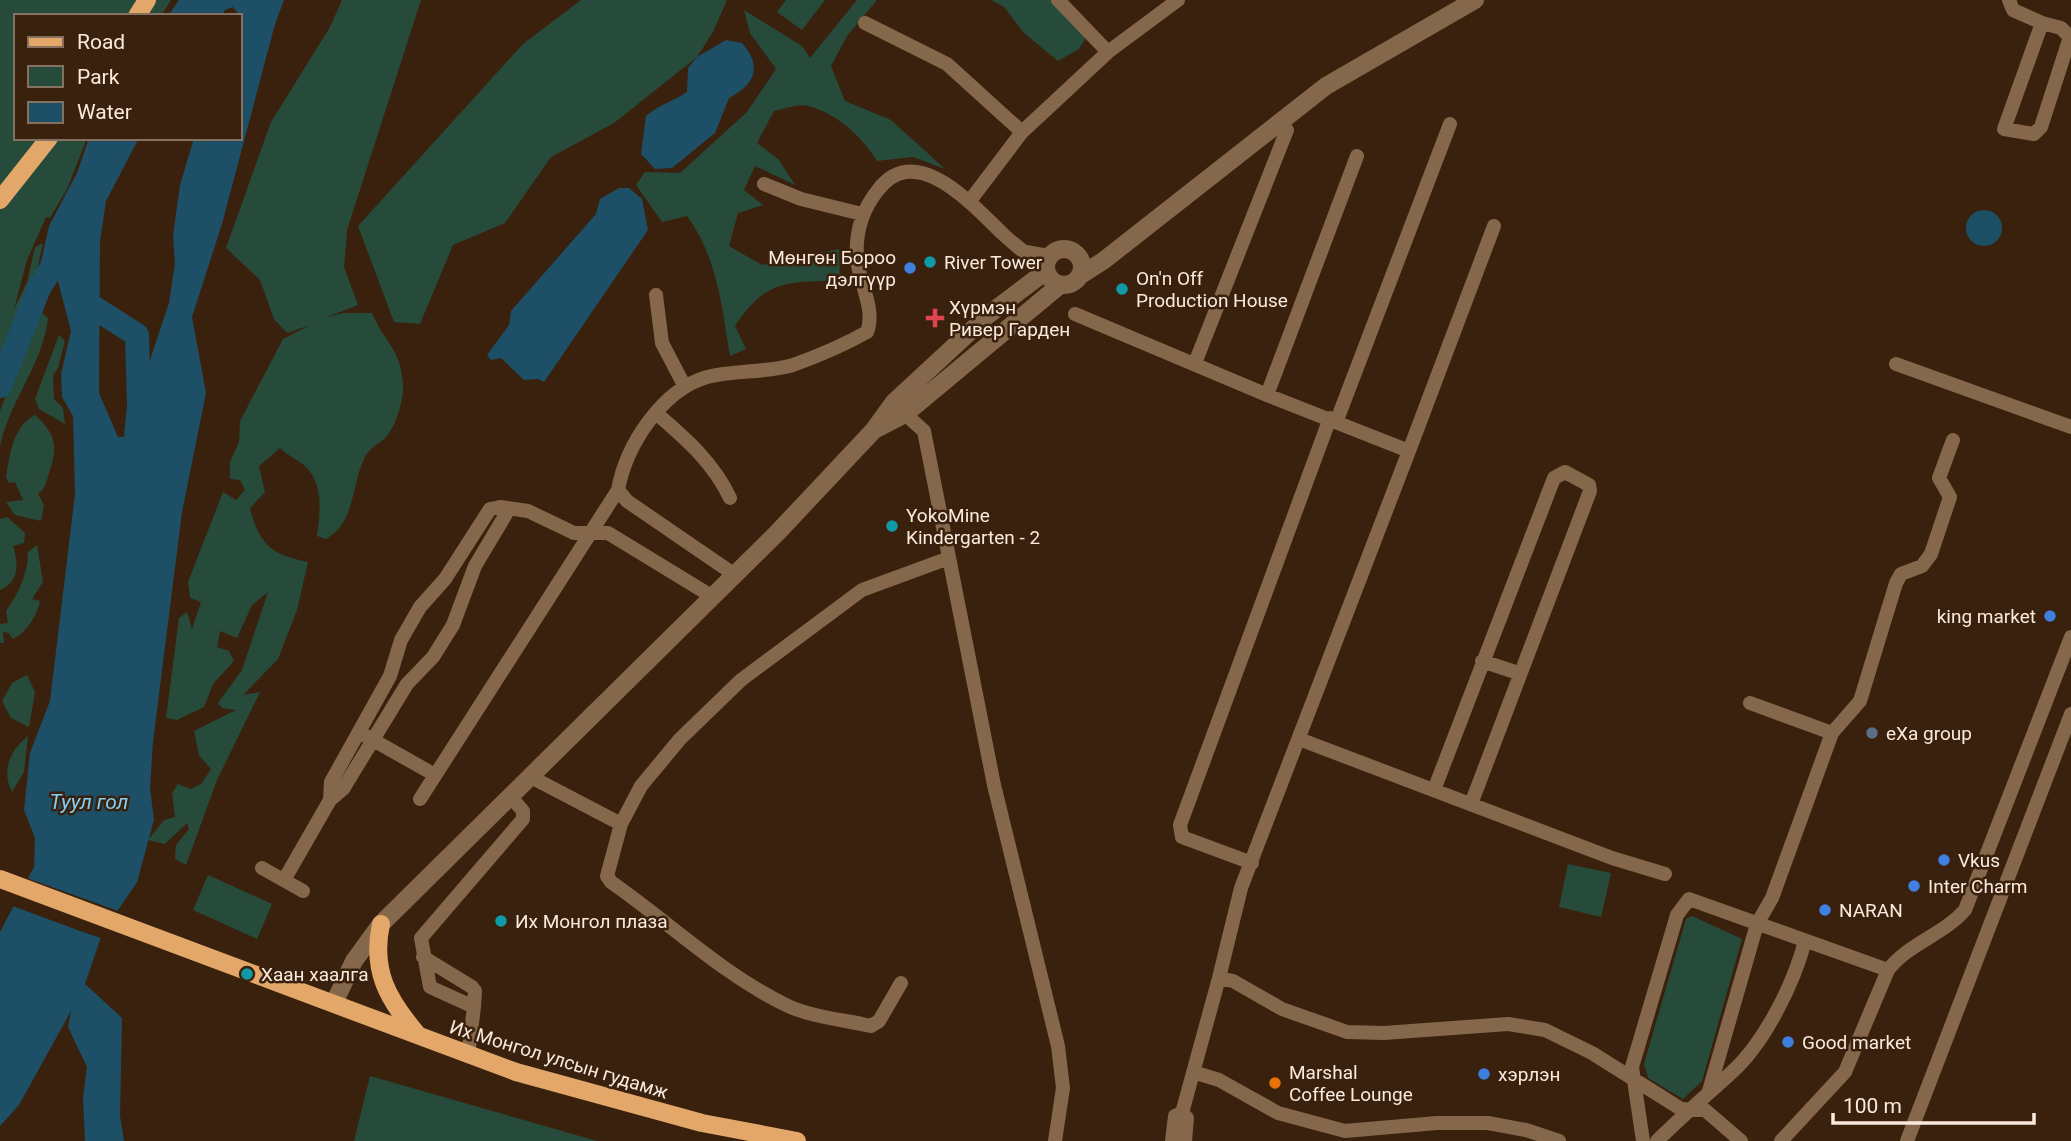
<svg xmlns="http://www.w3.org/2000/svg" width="2071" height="1141" viewBox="0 0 2071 1141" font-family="Roboto,sans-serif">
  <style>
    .green { fill: #274b3b }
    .water { fill: #1d5066 }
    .pier { fill: #39210d }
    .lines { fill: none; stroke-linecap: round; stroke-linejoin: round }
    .river { stroke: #1d5066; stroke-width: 24 }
    .minor { stroke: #85684b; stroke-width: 14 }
    .tertiary { stroke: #85684b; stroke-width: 18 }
    .primary { stroke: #e3a869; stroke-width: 18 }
    .culture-dot { fill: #0f9aa8; stroke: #39210d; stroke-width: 2.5 }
    .shop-dot { fill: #3f7fe0; stroke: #39210d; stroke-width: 2.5 }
    .health-dot { fill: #e0444e; stroke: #39210d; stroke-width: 2.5 }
    .service-dot { fill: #5c6f8a; stroke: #39210d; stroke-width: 2.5 }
    .food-dot { fill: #e8710a; stroke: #39210d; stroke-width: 2.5 }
    .labels { text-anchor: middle; stroke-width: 5; stroke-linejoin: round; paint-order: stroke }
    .poi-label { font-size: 19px; fill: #fae9dd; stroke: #39210d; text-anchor: start }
    .street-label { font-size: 19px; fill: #fae9dd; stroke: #39210d }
    .water-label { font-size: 21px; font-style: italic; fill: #7fd0f5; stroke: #39210d }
  </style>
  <rect width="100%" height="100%" fill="#39210d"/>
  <path class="green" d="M 0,0 L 171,0 L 161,16 L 16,16 L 16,138 L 87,138 L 67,189 L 50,218 L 46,217 L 27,260 L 14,309 L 27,282 L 35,247 L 43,243 L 31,297 L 0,368 Z
    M 342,0 L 421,0 L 347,230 L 344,267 L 358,305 L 325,318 L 343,313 L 372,313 C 385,344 401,348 403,385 C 404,400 395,430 383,440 C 376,445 368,450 364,459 C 351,486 356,522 326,539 L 317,536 C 320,513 324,485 306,467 C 299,460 289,457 280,448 L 259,466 L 265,492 L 250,508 C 259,545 272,555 308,562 L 297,610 L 278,659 L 243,695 L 260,692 L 217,780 L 186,865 L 175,859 L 176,845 L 189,829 L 187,823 L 165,844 L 148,840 L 164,820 L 175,817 L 172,793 L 178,784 L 191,789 L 201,784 L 211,769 L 199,755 L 194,731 L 236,710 L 222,708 L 218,703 L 242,670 L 268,592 L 252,605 L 237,638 L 220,631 L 217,647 L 229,651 L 234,661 L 213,684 L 204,707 L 177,720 L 166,718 L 179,618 L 187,612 L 192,629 L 201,602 L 190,598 L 188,582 L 223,492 L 236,500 L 245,490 L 240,480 L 230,479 L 230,462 L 239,442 L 240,421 L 283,339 L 310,325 L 287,333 L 274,319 L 260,280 L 226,248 L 271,122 L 330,27 Z
    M 581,0 L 727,0 L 713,32 L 697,57 L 614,123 L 551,157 L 505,223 L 453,245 L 420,324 L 394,322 L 358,226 L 523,44 Z
    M 786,0 L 825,0 L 802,30 L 777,12 Z
    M 857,0 L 877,0 L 847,36 L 831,66 L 845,101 L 891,120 L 945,169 L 913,157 L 877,161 C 862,137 837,113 808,106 C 799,103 784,109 774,111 L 757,143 L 779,160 L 795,185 L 755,166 L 744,190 L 763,205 L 738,213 L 729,246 L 762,265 L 839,249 L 840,280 C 787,283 767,278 735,326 L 746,349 L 730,356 C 722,306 717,257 687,216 L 662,222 L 636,185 L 645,172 L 680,173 L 747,112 L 776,69 L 750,33 L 744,10 L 802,46 L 810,58 Z
    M 991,0 L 1055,0 L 1087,36 L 1079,49 L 1058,61 L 1024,33 L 1004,7 Z
    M 42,313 L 48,318 C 43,364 9,402 0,446 L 0,411 L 17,363 Z
    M 59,335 L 65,341 L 58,368 L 53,375 L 54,399 L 63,408 L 65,424 L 39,409 L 35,399 Z
    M 35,415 C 55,433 58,445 50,470 C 46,481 47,487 38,494 L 44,505 L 41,521 L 15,515 L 6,502 L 23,500 L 15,482 L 9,483 L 6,477 C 10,454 13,426 35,415 Z
    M 7,517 L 25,533 L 24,543 L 13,546 C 19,565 19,581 0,590 L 0,519 Z
    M 37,545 L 43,582 L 32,599 L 40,601 C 37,616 27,632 13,639 L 9,633 L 3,632 L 4,643 L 0,643 L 0,624 L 8,623 L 6,611 C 18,594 28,574 28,552 Z
    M 27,675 L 35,692 L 29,727 L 11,718 L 2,701 L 12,683 Z
    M 28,736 L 24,772 L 12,792 C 1,771 10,750 28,736 Z
    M 1568,864 L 1611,873 L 1601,917 L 1559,907 Z
    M 208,875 L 272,904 L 257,939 L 193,910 Z
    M 1692,916 L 1742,939 L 1702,1081 L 1683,1099 L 1648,1078 L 1644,1064 L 1686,919 Z
    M 370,1076 L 597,1141 L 354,1141 Z"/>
  <path class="water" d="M 179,0 L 284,0 L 275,24 L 222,224 L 192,317 L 206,393 L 182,512 L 153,742 L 150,788 L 154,820 L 137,882 L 102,934 L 85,984 L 122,1018 L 120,1116 L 124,1141 L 85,1141 L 83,1098 L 87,1067 L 68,1027 L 71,1011 L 19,1105 L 0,1126 L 0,932 L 34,867 L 35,838 L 24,810 L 30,753 L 50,701 L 75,494 L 73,416 L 62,397 L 61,374 L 71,331 L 55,270 L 48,279 L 37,280 L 49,226 L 77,173 L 89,138 L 139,138 L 106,201 L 100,241 L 99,393 L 118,437 L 140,437 L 147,369 L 169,303 L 175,263 L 173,236 L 180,185 L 194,138 L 240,138 L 240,16 L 233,7 L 225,10 L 221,16 L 168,16 Z
    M 726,40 L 742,43 C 762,66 756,84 729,98 L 715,133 L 672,168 L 655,169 L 641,154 L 646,116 C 660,104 672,102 687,92 L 688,68 L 697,57 Z
    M 619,188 L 629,188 L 642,199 L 648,230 L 544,382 L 538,379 L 524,380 L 501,358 L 491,360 L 487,355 L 509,325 L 511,311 L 596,214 L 600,199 Z
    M1966 228a18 18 0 1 1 36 0a18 18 0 1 1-36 0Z"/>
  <path class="pier" d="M 24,877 L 88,900 L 121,912 L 104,939 L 80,931 L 10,905 Z"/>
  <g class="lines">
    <path class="river" d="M 79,289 L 79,298 L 137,335 L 139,405 L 133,469
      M 0,386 L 39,288 L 60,254"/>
    <path class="minor" d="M 1058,0 L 1108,52
      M 2009,0 L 2013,10 L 2042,23 L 2004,129 L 2034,134 L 2041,127 L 2070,37 L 2061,28 L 2042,23
      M 865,23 L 947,64 L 1022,132
      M 764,184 L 801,199 L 862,214
      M 969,202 L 1022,132 L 1108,52 L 1178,0
      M 1026,252 L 1049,256
      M 656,295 L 662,343 L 684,385
      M 1075,314 L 1267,395 L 1409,451 L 1494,226
      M 1195,363 L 1287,130
      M 1896,364 L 2071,427
      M 1267,395 L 1357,156
      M 656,413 C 686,439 713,462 730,498
      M 905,414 L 924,431 L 994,785 L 1058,1046 L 1063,1088 L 1055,1141
      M 1337,420 L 1450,124
      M 1409,451 L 1241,888 L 1219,978 L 1233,981 L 1282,1009 L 1347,1032 L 1384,1033 L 1508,1024 L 1545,1030 L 1592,1053 L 1681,1109 L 1705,1110 L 1741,1141
      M 618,490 L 627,501 L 735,575
      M 1482,661 L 1518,673
      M 1750,703 L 1832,733
      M 366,736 L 435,775
      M 1299,739 L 1612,858 L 1665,874
      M 531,777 L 621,824 L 641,786 L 680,739 L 741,680 L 862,590 L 949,558
      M 1434,790 L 1554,478 L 1565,472 L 1589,485 L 1590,491 L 1471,804
      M 420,799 L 618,490 C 626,445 662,390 707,377 C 735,370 766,373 793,365 C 818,356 844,345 867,332 C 876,310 859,282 857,259 C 855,232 862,210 878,190 C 917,139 975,208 1004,235 C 1017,247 1031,258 1046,268
      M 330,800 L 331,782 L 390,676 L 401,640 L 420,607 L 445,579 L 490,509 L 500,507 L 528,511 L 574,533 L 608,533 L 713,597
      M 621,824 L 607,876 L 611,882 C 670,923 723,975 788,1006 C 812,1017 845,1020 871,1026 L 879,1021 L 901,983
      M 1252,863 L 1182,837 L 1180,825 L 1330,418
      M 262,868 L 303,891
      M 284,880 L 330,800 L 343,789 L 407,684 L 433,657 L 453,625 L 475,566 L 509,509
      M 423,957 L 472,987 L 475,991 L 474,1007
      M 468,1056 L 474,1007 L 430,987 L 421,938 L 523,819 L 523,811 L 511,797
      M 1193,1072 L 1219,1080 L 1278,1113 L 1345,1131 L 1437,1123 L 1488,1123 L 1526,1130 L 1559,1141
      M 1709,1091 L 1757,924 L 1772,898 L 1832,733 L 1860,701 L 1896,583 L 1901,574 L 1922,566 L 1931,554 L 1950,497 L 1939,478 L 1953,440
      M 1182,1113 L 1187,1118 L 1185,1141
      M 1172,1141 L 1175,1116 L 1182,1113 L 1219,978
      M 1643,1141 L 1632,1067 L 1677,915 L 1689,899 L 1888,970
      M 1657,1141 C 1681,1117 1707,1095 1732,1072 C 1765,1042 1794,983 1805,941
      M 1781,1141 L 1845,1072 L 1888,970 C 1909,943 1943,935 1965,910 L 2071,637
      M 1907,1141 L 2071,714"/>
    <path class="tertiary" d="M1046 267a18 18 0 1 1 36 0a18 18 0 1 1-36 0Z
      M 1081,275 L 1103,261 L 1326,86 L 1475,0
      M 876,429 L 905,414 L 1060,285
      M 334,1003 L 354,961 L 381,924 L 778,532 L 873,431 L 894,402 L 988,315 L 1046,271"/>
    <path class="primary" d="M 137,16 L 147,0
      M 0,200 L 49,138
      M 0,879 L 516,1072 L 702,1123 L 797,1141
      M 381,924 C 371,971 388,1000 418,1035"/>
  </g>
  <g class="culture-dot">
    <circle cx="930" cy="262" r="7"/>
    <circle cx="1122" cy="289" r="7"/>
    <circle cx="892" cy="526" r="7"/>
    <circle cx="501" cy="921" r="7"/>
    <circle cx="247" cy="974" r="7"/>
  </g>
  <g class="shop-dot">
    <circle cx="910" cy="268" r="7"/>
    <circle cx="2050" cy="616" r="7"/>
    <circle cx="1944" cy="860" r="7"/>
    <circle cx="1914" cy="886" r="7"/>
    <circle cx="1825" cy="910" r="7"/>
    <circle cx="1788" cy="1042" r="7"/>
    <circle cx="1484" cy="1074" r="7"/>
  </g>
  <path class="health-dot" d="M931.5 307.5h7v7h7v7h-7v7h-7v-7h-7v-7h7z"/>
  <circle class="service-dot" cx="1872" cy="733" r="7"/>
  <circle class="food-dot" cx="1275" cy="1083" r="7"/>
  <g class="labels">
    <g class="poi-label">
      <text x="896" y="264" text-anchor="end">Мөнгөн Бороо<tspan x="896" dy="22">дэлгүүр</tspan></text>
      <text x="944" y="269">River Tower</text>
      <text x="1136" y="285">On'n Off<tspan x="1136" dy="22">Production House</tspan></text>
      <text x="949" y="314">Хүрмэн<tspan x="949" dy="22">Ривер Гарден</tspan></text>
      <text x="906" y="522">YokoMine<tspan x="906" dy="22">Kindergarten - 2</tspan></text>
      <text x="2036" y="623" text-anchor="end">king market</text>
      <text x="1886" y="740">eXa group</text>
      <text x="1958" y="867">Vkus</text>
      <text x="1928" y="893">Inter Charm</text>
      <text x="1839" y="917">NARAN</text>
      <text x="515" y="928">Их Монгол плаза</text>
      <text x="261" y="981">Хаан хаалга</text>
      <text x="1802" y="1049">Good market</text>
      <text x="1289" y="1079">Marshal<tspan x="1289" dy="22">Coffee Lounge</tspan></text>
      <text x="1498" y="1081">хэрлэн</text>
    </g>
    <g class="street-label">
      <text transform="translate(559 1059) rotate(17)" y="7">Их Монгол улсын гудамж</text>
    </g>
    <g class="water-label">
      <text x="89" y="809">Туул гол</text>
    </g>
  </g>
  <rect x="14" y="14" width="228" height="126" fill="#39210d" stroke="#867160" stroke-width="2"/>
  <rect x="28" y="37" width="35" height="10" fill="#e3a869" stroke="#867160" stroke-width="2"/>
  <text x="77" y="49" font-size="21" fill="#fae9dd">Road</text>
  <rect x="28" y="66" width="35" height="21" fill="#274b3b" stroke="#867160" stroke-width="2"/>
  <text x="77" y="84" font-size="21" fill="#fae9dd">Park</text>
  <rect x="28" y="102" width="35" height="21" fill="#1d5066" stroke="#867160" stroke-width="2"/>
  <text x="77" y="119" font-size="21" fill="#fae9dd">Water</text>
  <path d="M1833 1113v10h201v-10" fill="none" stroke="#fae9dd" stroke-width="3.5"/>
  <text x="1843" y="1113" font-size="21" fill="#fae9dd" stroke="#39210d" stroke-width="5" paint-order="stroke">100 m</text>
</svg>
